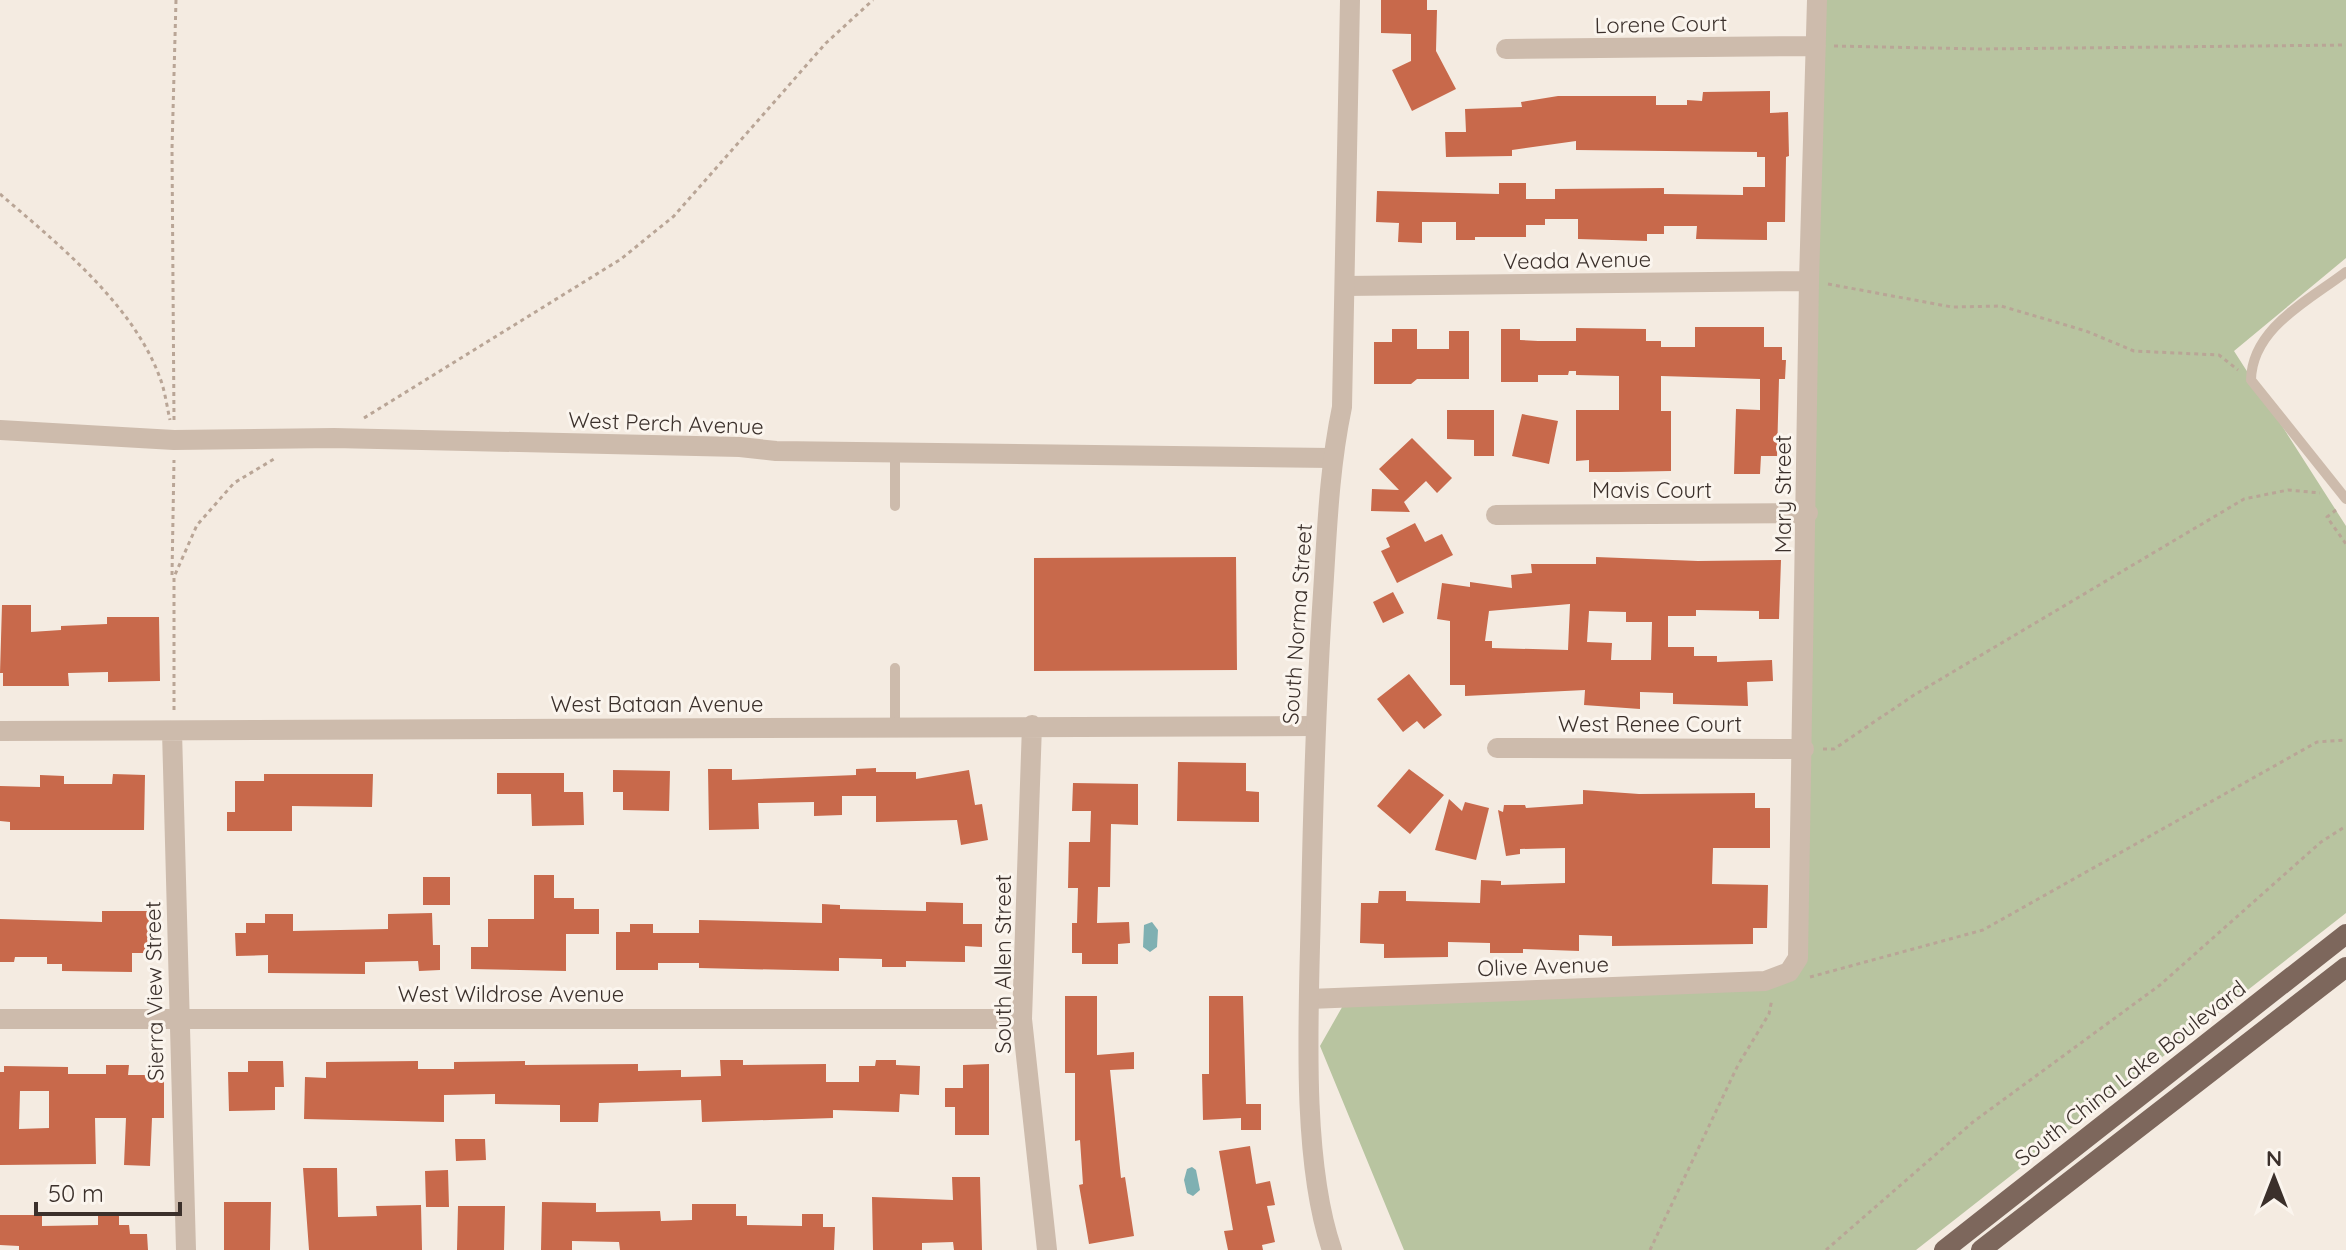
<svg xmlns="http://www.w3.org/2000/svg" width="2346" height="1250" viewBox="0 0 2346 1250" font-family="Quicksand,sans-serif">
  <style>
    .green { fill: #b8c4a0 }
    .water { fill: #7fb0b2 }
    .building { fill: #c8694b; fill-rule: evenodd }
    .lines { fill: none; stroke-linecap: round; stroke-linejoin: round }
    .path { stroke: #b9a596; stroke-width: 3; stroke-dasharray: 4 4; stroke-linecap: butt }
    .service { stroke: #cdbbac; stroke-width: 10 }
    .minor { stroke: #cdbbac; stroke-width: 20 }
    .tertiary { stroke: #cdbbac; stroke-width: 20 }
    .primary { stroke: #7d675c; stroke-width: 20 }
    .labels { text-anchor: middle; stroke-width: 6; stroke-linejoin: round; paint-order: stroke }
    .street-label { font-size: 22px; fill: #3b302b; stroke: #fbf5ee }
  </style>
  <rect width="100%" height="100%" fill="#f4ebe1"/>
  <path class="green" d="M 1824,0 L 2346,0 L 2346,258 L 2234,351 L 2346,526 L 2346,913 L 1916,1250 L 1404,1250 L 1320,1046 L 1345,1002 L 1781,976 L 1804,962 Z"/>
  <path class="water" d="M 1152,922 L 1158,930 L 1157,947 L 1150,952 L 1143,947 L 1144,925 Z
    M 1192,1167 L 1196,1170 L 1200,1190 L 1193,1196 L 1187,1193 L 1184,1180 L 1187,1169 Z"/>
  <path class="building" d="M 1381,0 L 1427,0 L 1427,10 L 1437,10 L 1436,51 L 1456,89 L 1412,111 L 1392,70 L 1411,61 L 1411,34 L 1381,33 Z
    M 1770,91 L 1770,113 L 1788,112 L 1789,156 L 1786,157 L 1785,222 L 1767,222 L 1767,240 L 1696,239 L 1697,226 L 1664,226 L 1664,234 L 1647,234 L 1647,241 L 1578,239 L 1578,219 L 1545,219 L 1545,225 L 1526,225 L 1526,237 L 1475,237 L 1475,240 L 1456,240 L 1456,222 L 1422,222 L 1422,243 L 1398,242 L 1399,223 L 1376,222 L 1377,191 L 1499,194 L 1499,183 L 1526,183 L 1526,199 L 1555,199 L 1555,189 L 1664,188 L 1664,194 L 1743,195 L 1743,187 L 1765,187 L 1765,157 L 1757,157 L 1757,152 L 1576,150 L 1576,141 L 1512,150 L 1512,156 L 1446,157 L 1445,132 L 1466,132 L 1465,109 L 1522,107 L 1521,102 L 1558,96 L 1656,96 L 1656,105 L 1687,105 L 1687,100 L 1702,101 L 1703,92 Z
    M 1695,327 L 1764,327 L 1764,347 L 1782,347 L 1782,360 L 1786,360 L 1785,379 L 1779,379 L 1777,456 L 1761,456 L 1760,474 L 1734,474 L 1736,409 L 1760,410 L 1760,379 L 1661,376 L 1661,411 L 1671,411 L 1671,471 L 1618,472 L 1589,472 L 1589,460 L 1576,461 L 1576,410 L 1619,410 L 1619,376 L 1576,375 L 1576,371 L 1569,371 L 1568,375 L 1538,375 L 1538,382 L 1501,382 L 1501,329 L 1520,329 L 1520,340 L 1538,341 L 1576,341 L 1576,328 L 1646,329 L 1646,341 L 1661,341 L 1661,347 L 1695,347 Z
    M 1392,329 L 1417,329 L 1417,349 L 1449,349 L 1449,331 L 1469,331 L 1469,379 L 1417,379 L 1411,384 L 1374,384 L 1374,342 L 1392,342 Z
    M 1447,410 L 1494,410 L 1494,456 L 1474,456 L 1474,440 L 1447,439 Z
    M 1522,414 L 1558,421 L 1549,464 L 1512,456 Z
    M 1412,438 L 1452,478 L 1437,493 L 1426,481 L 1404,502 L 1410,512 L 1371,511 L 1372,489 L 1399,490 L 1379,469 Z
    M 1415,523 L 1425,542 L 1442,534 L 1453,555 L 1397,583 L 1381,551 L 1390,547 L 1386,538 Z
    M 1236,557 L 1237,670 L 1034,671 L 1034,558 Z
    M 1596,557 L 1698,561 L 1781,560 L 1779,619 L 1759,619 L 1759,611 L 1696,610 L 1696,616 L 1668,616 L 1668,647 L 1694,647 L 1694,656 L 1717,656 L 1717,662 L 1772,660 L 1773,681 L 1747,682 L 1748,706 L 1673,704 L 1673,693 L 1640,692 L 1640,709 L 1584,705 L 1585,690 L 1465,696 L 1465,685 L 1450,685 L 1450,621 L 1437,619 L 1442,583 L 1470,587 L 1470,582 L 1512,588 L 1511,575 L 1532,573 L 1531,564 L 1596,564 ZM 1570,604 L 1568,650 L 1492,648 L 1492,641 L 1485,641 L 1489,611 ZM 1589,611 L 1626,612 L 1626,622 L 1652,622 L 1651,660 L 1611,660 L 1612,643 L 1587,642 Z
    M 1393,592 L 1404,613 L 1383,623 L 1373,602 Z
    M 2,605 L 31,605 L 31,632 L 61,630 L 61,626 L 107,624 L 107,617 L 159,617 L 160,681 L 108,682 L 108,672 L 68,673 L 69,686 L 3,686 L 3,673 L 0,673 Z
    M 1409,674 L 1442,715 L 1424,729 L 1417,721 L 1403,732 L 1377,699 Z
    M 1178,762 L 1246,763 L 1246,791 L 1259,792 L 1259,822 L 1177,821 Z
    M 876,768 L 876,772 L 916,772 L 916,779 L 969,770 L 975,805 L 982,804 L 988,840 L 961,845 L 957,820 L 876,822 L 876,796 L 842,796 L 842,815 L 814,816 L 814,802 L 758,803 L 759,829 L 709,830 L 708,769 L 732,769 L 732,780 L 856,775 L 856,769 Z
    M 1409,769 L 1444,795 L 1410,834 L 1377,806 Z
    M 613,770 L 670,771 L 669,811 L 623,810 L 623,792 L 613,792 Z
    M 497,773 L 564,773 L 564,792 L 583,792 L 584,825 L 532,826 L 531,794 L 497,794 Z
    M 113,774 L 145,775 L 144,830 L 10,830 L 10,822 L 0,821 L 0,786 L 40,787 L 40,775 L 64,776 L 64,784 L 112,784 Z
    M 264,774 L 373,774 L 372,807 L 292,806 L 292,831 L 227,831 L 227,812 L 235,812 L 235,781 L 264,781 Z
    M 1073,783 L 1138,784 L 1138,825 L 1111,824 L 1110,887 L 1098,887 L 1097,923 L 1129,922 L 1130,943 L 1118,944 L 1118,964 L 1082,964 L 1082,953 L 1072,953 L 1072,923 L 1077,923 L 1078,888 L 1068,888 L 1069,842 L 1090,842 L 1091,811 L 1072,811 Z
    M 1583,790 L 1639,794 L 1755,793 L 1755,808 L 1770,808 L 1770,848 L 1713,848 L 1712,884 L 1768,885 L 1767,928 L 1753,928 L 1753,944 L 1612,946 L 1612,936 L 1579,935 L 1579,951 L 1523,949 L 1523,953 L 1490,953 L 1490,943 L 1448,942 L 1448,957 L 1384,958 L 1384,944 L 1360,943 L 1361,903 L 1378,903 L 1379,891 L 1406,891 L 1406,901 L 1480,903 L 1481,880 L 1501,881 L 1501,885 L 1565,883 L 1565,848 L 1520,849 L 1520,854 L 1506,856 L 1498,810 L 1503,812 L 1504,805 L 1525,805 L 1526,808 L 1583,804 Z
    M 1449,799 L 1462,811 L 1465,802 L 1489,808 L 1476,860 L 1435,850 Z
    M 534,875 L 554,875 L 554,898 L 574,898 L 574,909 L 599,909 L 599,934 L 566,934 L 566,971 L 471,969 L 471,947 L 488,947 L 488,919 L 534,919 Z
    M 423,877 L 450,877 L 450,905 L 423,905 Z
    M 926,902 L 963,903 L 963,924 L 982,924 L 982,947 L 965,946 L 965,962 L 906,961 L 906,967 L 882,967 L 882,959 L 839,958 L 839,971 L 699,968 L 699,963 L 658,963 L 658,970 L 616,970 L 616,932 L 630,932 L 630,924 L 653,924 L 653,933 L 699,933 L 699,920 L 822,923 L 822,904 L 840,905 L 840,909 L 926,911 Z
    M 102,911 L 155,911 L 156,953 L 132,953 L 132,972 L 62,971 L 62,964 L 47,964 L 47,957 L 15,957 L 14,962 L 0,962 L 0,919 L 102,922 Z
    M 432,913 L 433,945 L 440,945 L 440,970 L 419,971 L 418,961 L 365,962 L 365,974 L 268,973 L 268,955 L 236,956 L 235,933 L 246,933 L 246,923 L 265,923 L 265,914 L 293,914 L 293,931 L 388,929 L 388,914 Z
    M 1065,996 L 1097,996 L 1097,1055 L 1134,1052 L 1134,1069 L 1110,1070 L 1121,1178 L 1125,1177 L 1134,1236 L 1089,1244 L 1079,1185 L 1083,1184 L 1080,1140 L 1075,1141 L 1075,1073 L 1065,1073 Z
    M 1209,996 L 1243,996 L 1246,1104 L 1261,1104 L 1261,1130 L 1241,1130 L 1241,1118 L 1203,1120 L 1202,1074 L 1209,1074 Z
    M 720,1060 L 743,1060 L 743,1065 L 826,1064 L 826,1082 L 859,1082 L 859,1066 L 875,1066 L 876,1060 L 896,1060 L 896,1065 L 920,1066 L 919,1095 L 900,1094 L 899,1112 L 833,1110 L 833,1118 L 702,1122 L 701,1100 L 599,1103 L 598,1122 L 560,1122 L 560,1105 L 495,1104 L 495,1094 L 444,1095 L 444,1122 L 304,1119 L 305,1077 L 326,1078 L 326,1062 L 418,1061 L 418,1069 L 454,1069 L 454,1062 L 525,1061 L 525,1065 L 638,1064 L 638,1071 L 681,1070 L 681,1077 L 721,1076 Z
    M 248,1061 L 283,1061 L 284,1087 L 275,1087 L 275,1110 L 229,1111 L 228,1072 L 248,1072 Z
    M 989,1064 L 989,1135 L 955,1135 L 955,1107 L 945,1107 L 945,1088 L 963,1088 L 963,1065 Z
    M 106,1065 L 129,1065 L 128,1075 L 164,1075 L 164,1118 L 152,1118 L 150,1166 L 124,1165 L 126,1118 L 95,1118 L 96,1164 L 0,1165 L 0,1072 L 4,1072 L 4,1066 L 68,1067 L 68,1074 L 106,1074 ZM 20,1091 L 49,1091 L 49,1128 L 19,1129 Z
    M 455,1139 L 485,1139 L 486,1160 L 456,1161 Z
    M 1250,1146 L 1256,1184 L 1270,1181 L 1275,1205 L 1267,1206 L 1275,1242 L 1262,1245 L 1263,1250 L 1228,1250 L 1224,1231 L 1233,1230 L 1219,1151 Z
    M 303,1168 L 337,1168 L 338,1217 L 377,1216 L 376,1206 L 421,1205 L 422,1250 L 309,1250 Z
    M 448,1170 L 449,1207 L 426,1207 L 425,1171 Z
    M 952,1177 L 980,1177 L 982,1250 L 954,1250 L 953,1242 L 922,1243 L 922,1250 L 873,1250 L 872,1197 L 953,1200 Z
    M 224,1202 L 271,1202 L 270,1250 L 224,1250 Z
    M 542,1202 L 596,1203 L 596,1212 L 660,1211 L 661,1221 L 692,1220 L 692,1204 L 736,1204 L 736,1216 L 747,1216 L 747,1225 L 802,1226 L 802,1214 L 823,1214 L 823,1227 L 835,1227 L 834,1250 L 620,1250 L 619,1242 L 572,1241 L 572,1250 L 541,1250 Z
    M 458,1206 L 505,1206 L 504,1250 L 457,1250 Z
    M 0,1215 L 42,1215 L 42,1226 L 98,1225 L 98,1215 L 119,1215 L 119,1225 L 129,1225 L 130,1234 L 147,1234 L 148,1250 L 19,1250 L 19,1246 L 0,1245 Z"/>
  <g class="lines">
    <path class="path" d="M 1834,46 L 1981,49 L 2346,45
      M 0,194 C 58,244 133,304 160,378 C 165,391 167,407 170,420
      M 1828,284 L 1952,307 L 2001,306 L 2086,331 L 2134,351 L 2219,355 L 2238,370
      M 364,418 L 621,259 L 674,216 L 826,43 L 873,0
      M 174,420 L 172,149 L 176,0
      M 2336,510 L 2327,517 L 2346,544
      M 172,575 L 174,460
      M 174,710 L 174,577 L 197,525 L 234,483 L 274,459
      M 1823,749 L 1834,749 L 1914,695 L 2244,499 L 2288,490 L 2320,493
      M 1810,977 L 1983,930 L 2317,742 L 2346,740
      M 1650,1250 L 1738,1065 L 1769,1014 L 1772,999
      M 1826,1250 L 1973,1122 L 2160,985 L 2321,842 L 2346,826"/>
    <path class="service" d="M 2346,272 C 2308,301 2252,328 2251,380 L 2346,499
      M 895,452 L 895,506
      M 895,668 L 895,726"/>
    <path class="minor" d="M 1506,49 L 1816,46
      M 1345,286 L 1809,281
      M 0,430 L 174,440 L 334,438 L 740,447 L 776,451 L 1331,458
      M 1496,515 L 1808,513
      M 1032,725 L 1022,1019 L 1047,1250
      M 0,731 L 1314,726
      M 172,731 L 186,1250
      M 1497,748 L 1804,749
      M 1309,999 L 1765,981 L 1789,972 L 1798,958 L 1809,281 L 1817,0
      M 0,1019 L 1022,1019"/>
    <path class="tertiary" d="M 1332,1250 C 1300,1158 1309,1006 1311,907 C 1313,802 1316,698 1323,593 C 1327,531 1329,469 1342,407 L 1350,0"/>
    <path class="primary" d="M 1944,1250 L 2346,934
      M 1981,1250 L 2346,967"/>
  </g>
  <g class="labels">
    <g class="street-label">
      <text transform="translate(1661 24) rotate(-1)" y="8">Lorene Court</text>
      <text transform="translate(1577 260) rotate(-1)" y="8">Veada Avenue</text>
      <text transform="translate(666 423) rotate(2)" y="8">West Perch Avenue</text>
      <text x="1652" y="498">Mavis Court</text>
      <text transform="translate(1783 494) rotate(-90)" y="8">Mary Street</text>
      <text transform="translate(1297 624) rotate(-86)" y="8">South Norma Street</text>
      <text x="657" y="712">West Bataan Avenue</text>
      <text x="1650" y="732">West Renee Court</text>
      <text transform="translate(1003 964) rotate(-90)" y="8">South Allen Street</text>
      <text transform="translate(1543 966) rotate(-2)" y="8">Olive Avenue</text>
      <text transform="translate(154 991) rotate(-91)" y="8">Sierra View Street</text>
      <text x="511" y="1002">West Wildrose Avenue</text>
      <text transform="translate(2130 1073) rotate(-38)" y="8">South China Lake Boulevard</text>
    </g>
  </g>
  <g transform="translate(2274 1178)" stroke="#fbf5ee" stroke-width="6" paint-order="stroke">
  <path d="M0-6L14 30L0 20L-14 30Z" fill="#3b302b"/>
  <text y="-12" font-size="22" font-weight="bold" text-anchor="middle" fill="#3b302b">N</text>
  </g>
  <path d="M36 1202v12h144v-12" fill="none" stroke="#3b302b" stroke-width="4"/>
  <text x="48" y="1202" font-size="24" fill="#3b302b" stroke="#fbf5ee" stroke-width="6" paint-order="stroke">50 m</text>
</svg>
